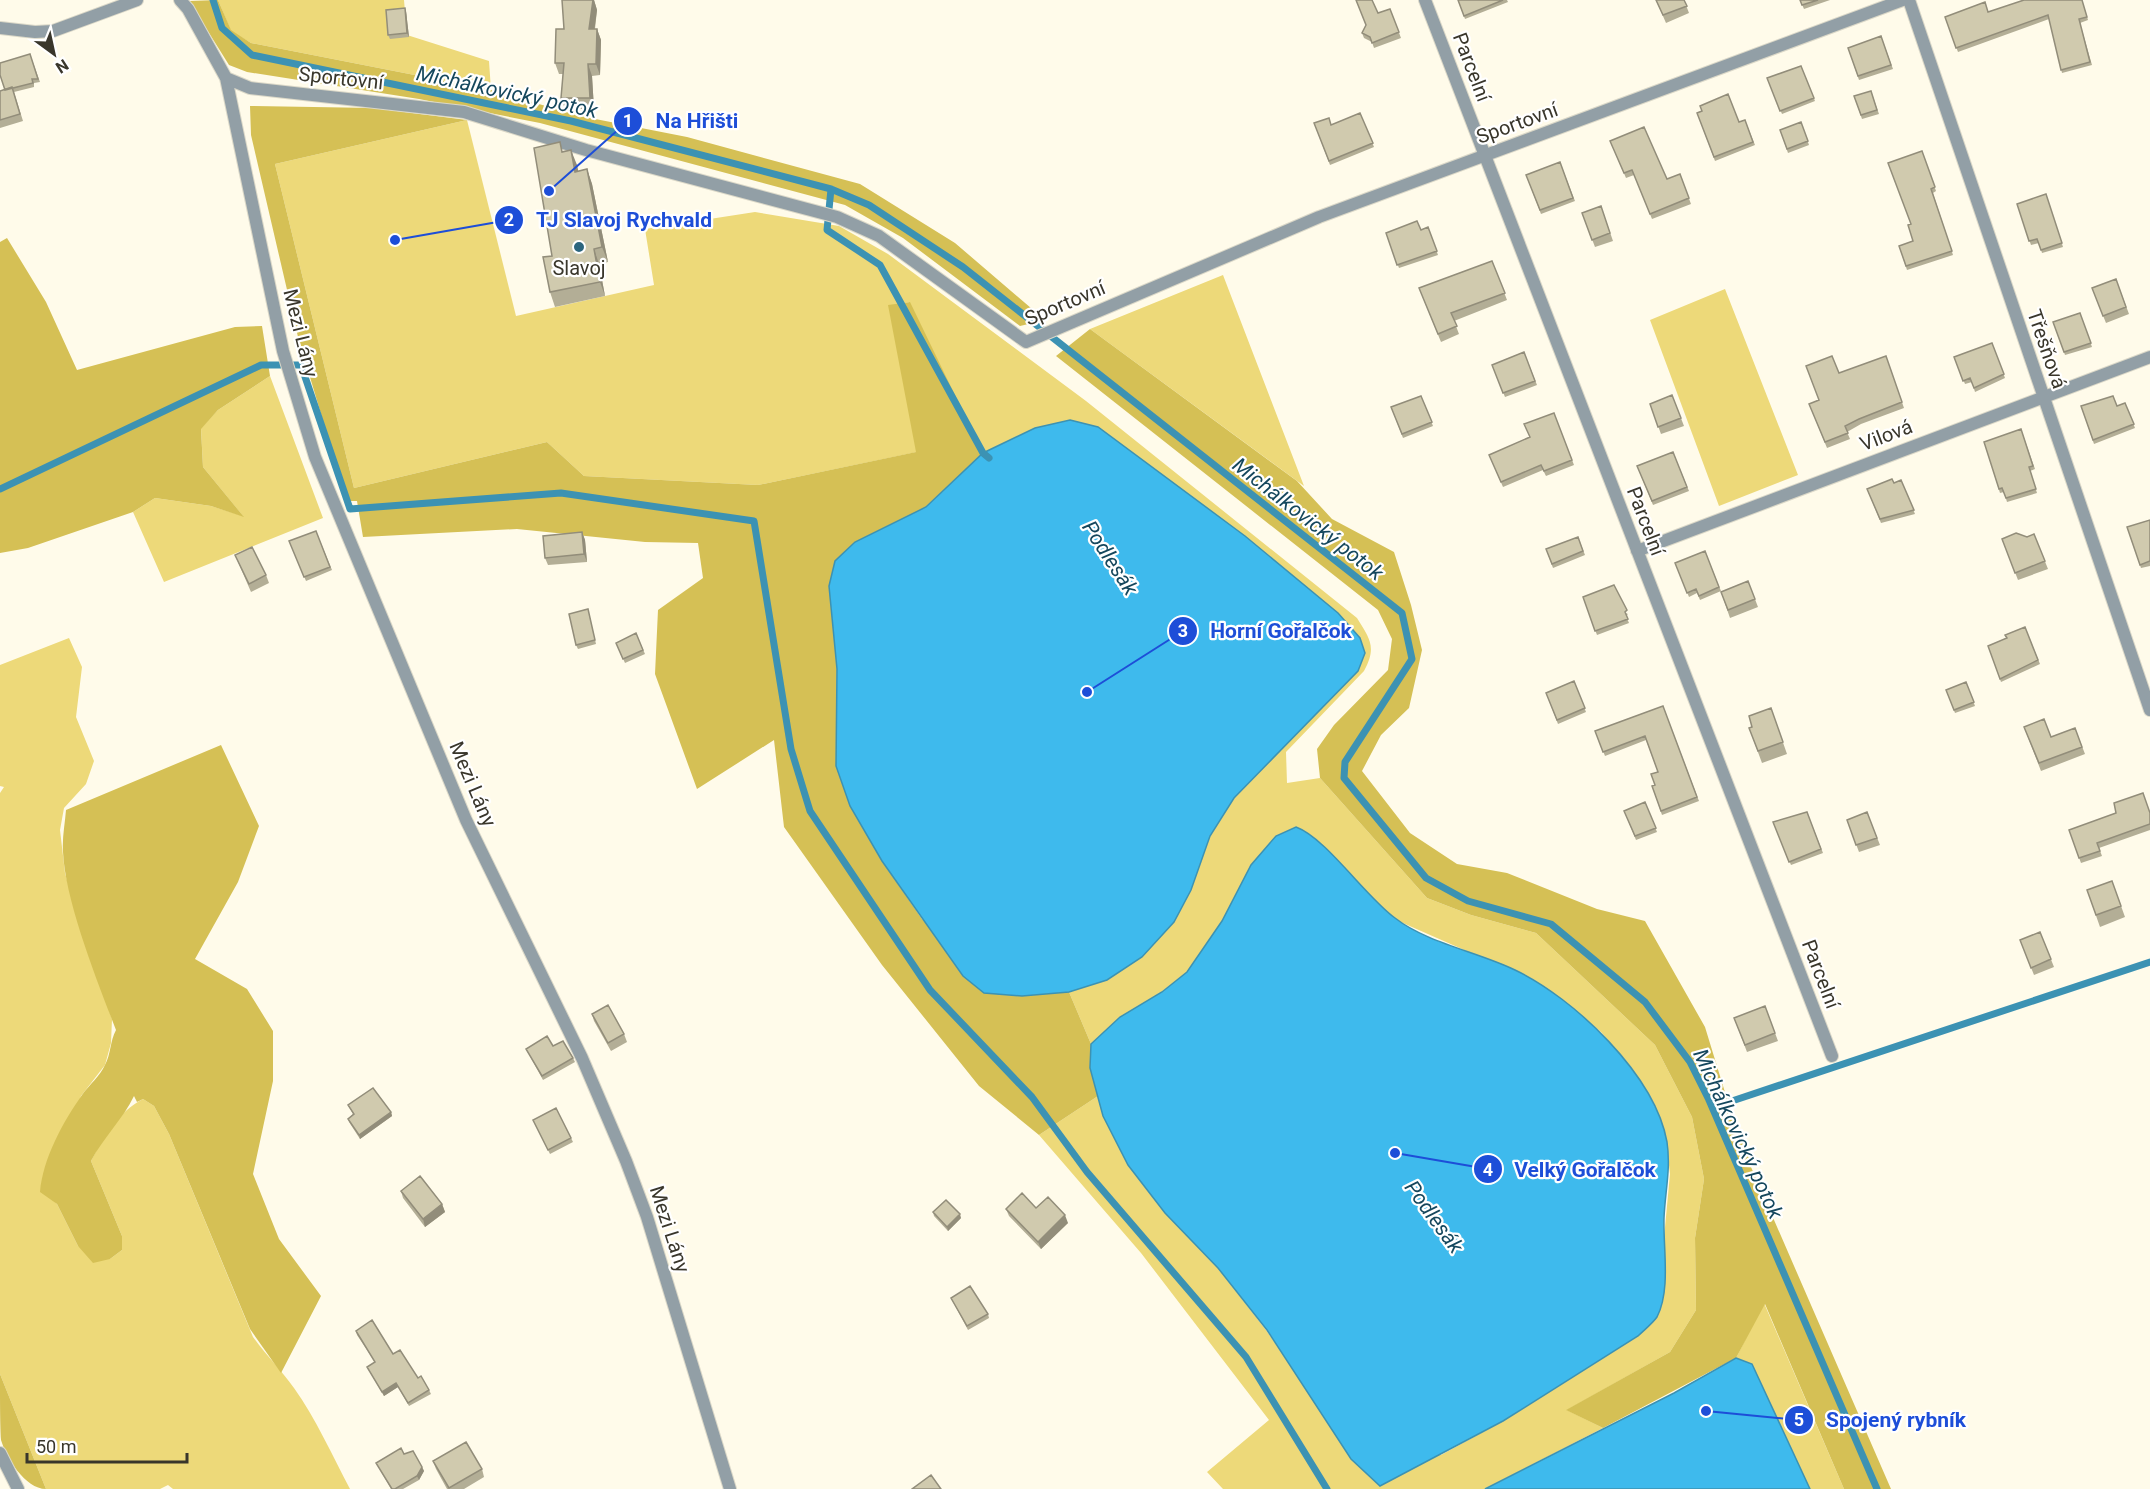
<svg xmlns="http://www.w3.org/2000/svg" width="2150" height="1489" viewBox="0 0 2150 1489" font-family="Roboto,sans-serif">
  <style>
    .green { fill: #edd979 }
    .forest { fill: #d5c055 }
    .water { fill: #3ebaed; stroke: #3c92b3; stroke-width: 1.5 }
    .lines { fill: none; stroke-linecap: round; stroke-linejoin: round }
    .stream { stroke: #3c92b3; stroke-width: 7 }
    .street-casing { stroke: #dbd8c8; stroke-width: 14 }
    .street { stroke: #929fa6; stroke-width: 12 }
    .wall { fill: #b3ae96 }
    .shaded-wall { fill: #928d7a }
    .building { fill: #d0caae; stroke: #928d7a; stroke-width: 1.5 }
    .poi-dot { fill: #2c657e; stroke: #fff; stroke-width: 2 }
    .labels { text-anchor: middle; stroke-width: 4.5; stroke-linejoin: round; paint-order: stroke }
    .street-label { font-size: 20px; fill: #39362b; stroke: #fff }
    .poi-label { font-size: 20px; fill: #39362b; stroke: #fff }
    .water-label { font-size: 21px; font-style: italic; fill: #15475d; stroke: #fff }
    .leader { fill: none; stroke: #1d4ed8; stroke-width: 2 }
    .callout-dot { fill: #1d4ed8; stroke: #fff; stroke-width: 2 }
    .mark-label { font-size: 18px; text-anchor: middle; font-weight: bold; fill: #fff }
    .callout-label { font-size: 21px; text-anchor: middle; font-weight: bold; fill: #1d4ed8; stroke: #fff; stroke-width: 4.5; stroke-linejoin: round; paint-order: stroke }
  </style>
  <rect width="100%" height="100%" fill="#fffbea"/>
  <path class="green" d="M 218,0 L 404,0 L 407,35 L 489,61 L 491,90 L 251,43 L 231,31 Z
    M 467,120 L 516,316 L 654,285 L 645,229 L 755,212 L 839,226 L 888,254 L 1086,401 L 1357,618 C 1370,639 1377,647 1364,671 L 1286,752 L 1287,783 L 1320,778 L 1427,898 L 1471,915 L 1536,933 L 1655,1045 L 1692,1117 L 1704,1179 L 1695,1238 L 1696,1310 L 1670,1352 L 1567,1410 L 1603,1428 L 1485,1489 L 1223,1489 L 1207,1472 L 1269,1420 L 1141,1253 L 1039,1135 L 1098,1096 L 1103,1116 L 1128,1165 L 1165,1213 L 1218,1268 L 1266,1330 L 1309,1391 L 1441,1455 L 1503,1421 L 1638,1336 L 1664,1238 L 1670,1174 L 1666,1140 L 1654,1103 L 1631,1068 L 1601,1032 L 1565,1002 L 1462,949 L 1396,920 L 1364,891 L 1251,865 L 1222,921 L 1187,972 L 1162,992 L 1120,1017 L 1091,1044 L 1069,992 L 1107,980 L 1191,890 L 1210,836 L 1234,798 L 1358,671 L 1365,653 L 1360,638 L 1338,613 L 1035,428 L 983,453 L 909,302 L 889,306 L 917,452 L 758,485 L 584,476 L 547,442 L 354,488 L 275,164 Z
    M 1223,275 L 1304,486 L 1090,329 Z
    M 1725,289 L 1798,475 L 1719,506 L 1650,320 Z
    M 270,376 L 323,518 L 164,582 L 133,512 L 155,498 L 211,506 L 243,516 L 203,467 L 201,428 L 218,410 Z
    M 69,638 L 82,667 L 76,717 L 94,761 L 86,784 L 64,808 L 60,830 L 65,873 L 77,916 L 112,1019 L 111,1043 L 105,1065 L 81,1096 L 48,1195 L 57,1204 L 78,1246 L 110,1259 L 122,1250 L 122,1236 L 91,1161 C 103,1138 119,1111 143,1099 L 154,1106 L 169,1134 L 253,1337 C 266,1355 281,1370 294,1388 C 316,1419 332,1455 350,1489 L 173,1489 L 168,1485 L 160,1489 L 46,1489 L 0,1374 L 0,793 L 4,787 L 0,786 L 0,665 Z
    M 1764,1303 L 1844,1489 L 1810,1489 L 1752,1364 L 1736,1358 Z"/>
  <path class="forest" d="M 218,0 L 231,30 L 251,43 L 491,90 L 580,116 L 687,137 L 860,184 L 955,243 L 1045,320 L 1020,326 L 903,238 L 845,205 L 540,123 L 419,99 L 247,72 L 229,65 L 189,1 Z
    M 250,106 L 373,108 L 467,120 L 275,164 L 354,488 L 547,442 L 584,476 L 758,485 L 916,452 L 888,305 L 910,302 L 983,453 L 926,507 L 855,542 L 829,585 L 837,669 L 836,724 L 850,806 L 882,861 L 922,919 L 1022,996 L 1069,992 L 1091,1044 L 1090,1068 L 1098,1096 L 1039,1135 L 979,1086 L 882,965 L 784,827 L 774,740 L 697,789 L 655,674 L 658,610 L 703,578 L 698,543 L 645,542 L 517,529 L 363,537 L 357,501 L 347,501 L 298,337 L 251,135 Z
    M 7,238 L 46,302 L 77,370 L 235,327 L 262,326 L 270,376 L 218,410 L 201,429 L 203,467 L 244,517 L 211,506 L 155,498 L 133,512 L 28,548 L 0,553 L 0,242 Z
    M 1090,329 L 1297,481 L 1332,519 L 1394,552 L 1411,605 L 1422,650 L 1409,708 L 1381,735 L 1362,771 L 1410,833 L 1457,864 L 1507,873 L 1597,909 L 1645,921 L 1705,1027 L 1731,1112 L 1750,1157 L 1751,1167 L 1891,1489 L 1844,1489 L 1765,1304 L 1736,1358 L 1603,1428 L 1566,1410 L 1670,1352 L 1696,1310 L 1695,1238 L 1704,1179 L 1692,1117 L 1655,1045 L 1536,933 L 1471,915 L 1427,898 L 1320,778 L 1317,749 L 1334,725 L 1388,670 L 1392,639 L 1378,610 L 1056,356 Z
    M 221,745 L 259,826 L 238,882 L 195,959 L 247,989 L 273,1031 L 273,1081 L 253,1174 L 279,1239 L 321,1296 L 281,1373 L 250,1329 L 169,1134 L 154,1106 L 143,1099 L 137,1102 L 134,1096 C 123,1119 103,1138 91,1161 L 122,1236 L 122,1250 L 110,1259 L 93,1263 L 78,1246 L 57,1204 L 40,1192 C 43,1158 63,1122 82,1095 C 89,1085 100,1076 105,1065 C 111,1054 110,1041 116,1030 C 98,983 65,901 63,852 C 62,838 65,823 66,810 Z
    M 0,1374 L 46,1489 C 25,1489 6,1457 1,1440 C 0,1425 0,1391 0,1374 Z"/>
  <path class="water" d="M 1070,420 L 1098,427 L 1245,536 L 1338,613 L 1360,638 L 1365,653 L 1358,671 L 1234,798 L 1210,836 L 1191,890 L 1174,922 L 1142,957 L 1107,980 L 1069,992 L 1022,996 L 984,993 L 963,976 L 882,861 L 850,806 L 836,766 L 837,669 L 829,586 L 835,561 L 855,542 L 926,507 L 983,453 L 1035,428 Z
    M 1296,827 C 1326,838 1365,896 1395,918 C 1427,943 1478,952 1515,970 C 1574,998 1655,1075 1667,1142 C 1671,1169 1665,1192 1664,1218 C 1663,1248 1671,1290 1657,1317 C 1652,1324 1644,1330 1638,1336 L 1503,1421 L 1380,1486 L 1351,1459 L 1267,1330 L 1218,1268 L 1165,1213 L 1128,1165 L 1103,1116 L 1090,1068 L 1091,1044 L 1120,1017 L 1162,992 L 1187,972 L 1222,921 L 1251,865 L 1276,836 Z
    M 1736,1358 L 1752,1364 L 1810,1489 L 1485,1489 L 1674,1393 Z"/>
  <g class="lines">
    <path class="stream" d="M 213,0 L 222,28 L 252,55 L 571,121 L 831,189 L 869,205 L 963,267 L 1402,613 L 1412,659 L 1345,762 L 1344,778 L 1426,878 L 1468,901 L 1551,924 L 1645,1002 L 1690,1062 L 1709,1100 L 1877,1489
      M 831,189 L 827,230 L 880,265 L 983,453 L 989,458
      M 0,489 L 261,365 L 301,365 L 350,509 L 561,493 L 754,521 L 791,749 L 810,811 L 930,990 L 1032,1097 L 1087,1172 L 1246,1357 L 1327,1489
      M 1709,1100 L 1721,1104 L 1726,1103 L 2150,962"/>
    <g class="street-casing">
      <path id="street" d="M 180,0 L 188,9 L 226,78 L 250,88 L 464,112 L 586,150 L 837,217 L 879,236 L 1026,342 L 1319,217 L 1903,0
        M 1425,0 L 1832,1056
        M 1909,0 L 2150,710
        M 0,28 L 35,32 L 53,31 L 137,0
        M 226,78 L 283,351 L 315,457 L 466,820 L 582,1058 L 626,1161 L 647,1217 L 730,1489
        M 1637,551 L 2150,357
        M 0,1453 L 18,1489"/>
    </g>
    <use href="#street" class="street"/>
  </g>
  <path class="wall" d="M 562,0 L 594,0 L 597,10 L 595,29 L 597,29 L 601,40 L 600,75 L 592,76 L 594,109 L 565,109 L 561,98 L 563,74 L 559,74 L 555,63 L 564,29 Z
    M 1458,0 L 1507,0 L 1508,2 L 1465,19 Z
    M 1656,0 L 1684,0 L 1689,13 L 1666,23 Z
    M 1800,0 L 1830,0 L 1804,9 Z
    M 2082,0 L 2088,20 L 2080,23 L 2092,65 L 2062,73 L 2049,19 L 1958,52 L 1945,17 Z
    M 405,8 L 406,11 L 409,37 L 390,39 L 388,35 Z
    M 1390,9 L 1401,38 L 1374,48 L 1372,42 L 1364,38 L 1362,33 L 1378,13 Z
    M 1881,36 L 1893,69 L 1859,80 L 1848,48 Z
    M 30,54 L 40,82 L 34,83 L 34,87 L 14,92 L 23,121 L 0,128 L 0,91 L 5,90 Z
    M 1801,66 L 1815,101 L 1782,114 L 1767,78 Z
    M 1871,91 L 1879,114 L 1862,119 L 1854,96 Z
    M 1360,113 L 1374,147 L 1330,165 L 1314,123 L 1331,125 Z
    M 1697,113 L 1739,122 L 1745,120 L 1755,145 L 1715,161 Z
    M 1801,122 L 1809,145 L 1788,153 L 1780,130 Z
    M 1610,141 L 1667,179 L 1680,174 L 1691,204 L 1652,219 L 1634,175 L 1626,178 Z
    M 563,151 L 577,165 L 578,171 L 587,169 L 592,184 L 608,262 L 599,264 L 605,296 L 555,307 L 550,292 L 552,256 Z
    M 1922,151 L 1936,191 L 1933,193 L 1953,255 L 1907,270 L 1899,246 L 1913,241 L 1911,224 Z
    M 1560,162 L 1575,201 L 1541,214 L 1526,175 Z
    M 2046,194 L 2063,247 L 2042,253 L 2039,243 L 2031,245 L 2017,204 Z
    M 1601,206 L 1613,241 L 1595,247 L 1582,213 Z
    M 1428,227 L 1438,255 L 1399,268 L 1386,233 L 1421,230 Z
    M 1492,261 L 1507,300 L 1454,321 L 1459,334 L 1441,342 L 1419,288 Z
    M 2116,279 L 2129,314 L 2106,323 L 2092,288 Z
    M 2080,313 L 2092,347 L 2065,355 L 2053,322 Z
    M 1992,343 L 2005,378 L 1975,392 L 1972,382 L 1965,384 L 1954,357 Z
    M 1524,352 L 1537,385 L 1505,397 L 1492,365 Z
    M 1886,356 L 1904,408 L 1861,424 L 1847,432 L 1850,439 L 1827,448 L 1809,404 L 1819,400 L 1839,373 Z
    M 1672,395 L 1684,426 L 1661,434 L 1650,404 Z
    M 1421,396 L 1433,426 L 1403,438 L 1391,407 Z
    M 2125,403 L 2135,428 L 2094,444 L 2081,406 L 2117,406 Z
    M 1554,413 L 1574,465 L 1546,476 L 1543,470 L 1503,487 L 1489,455 L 1530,437 Z
    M 2021,429 L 2035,469 L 2030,471 L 2037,493 L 2007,502 L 2004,492 L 2000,493 L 1984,442 Z
    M 1673,452 L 1689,491 L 1653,505 L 1637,466 Z
    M 1901,480 L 1915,514 L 1881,523 L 1867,489 L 1894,483 Z
    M 2150,520 L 2150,566 L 2141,568 L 2127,527 Z
    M 316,531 L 332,570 L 306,581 L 289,541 Z
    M 582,532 L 585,540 L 587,562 L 548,565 L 545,558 Z
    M 2034,534 L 2048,569 L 2018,580 L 2002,539 L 2027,537 Z
    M 1578,537 L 1585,555 L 1553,568 L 1546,549 Z
    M 1705,551 L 1721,591 L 1700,600 L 1697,593 L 1689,597 L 1675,563 Z
    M 235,555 L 266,575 L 269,583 L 251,592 Z
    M 1748,581 L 1758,607 L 1730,618 L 1721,592 Z
    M 1583,597 L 1628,614 L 1626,616 L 1629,623 L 1597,635 Z
    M 588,609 L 596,644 L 578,649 L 576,645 Z
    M 2025,627 L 2040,664 L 2001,682 L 1988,646 L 2006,638 L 2005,635 Z
    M 636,633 L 645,654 L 625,663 L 616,643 Z
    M 1574,681 L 1586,712 L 1558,724 L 1546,693 Z
    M 1966,682 L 1975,706 L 1955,713 L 1946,690 Z
    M 1663,706 L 1699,801 L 1662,815 L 1652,786 L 1655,785 L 1658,772 L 1646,740 L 1605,756 L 1595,731 Z
    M 1771,708 L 1787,754 L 1762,763 L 1749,728 L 1752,727 Z
    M 2024,727 L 2051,737 L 2075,728 L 2085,754 L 2041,771 Z
    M 1645,802 L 1657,832 L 1636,840 L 1624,811 Z
    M 1807,812 L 1823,853 L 1791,865 L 1773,822 Z
    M 1867,812 L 1880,845 L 1859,852 L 1847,820 Z
    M 2150,813 L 2150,830 L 2099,848 L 2102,856 L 2081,863 L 2069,830 Z
    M 2112,881 L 2125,917 L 2100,927 L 2087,890 Z
    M 2040,932 L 2054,967 L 2034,975 L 2020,940 Z
    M 1765,1006 L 1778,1041 L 1747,1052 L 1734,1018 Z
    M 592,1014 L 624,1034 L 627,1042 L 611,1051 L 594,1021 Z
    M 553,1046 L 573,1058 L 575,1062 L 543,1080 L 526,1049 Z
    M 348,1105 L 391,1112 L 392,1116 L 360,1139 L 349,1122 L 348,1119 L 353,1114 Z
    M 533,1120 L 571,1138 L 573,1142 L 550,1154 Z
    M 401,1191 L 442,1204 L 445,1212 L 425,1227 L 403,1198 Z
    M 1036,1208 L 1068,1223 L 1041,1249 L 1009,1216 L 1006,1209 Z
    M 933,1212 L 961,1218 L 948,1231 L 934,1216 Z
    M 951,1298 L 988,1314 L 989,1318 L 968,1330 Z
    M 356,1331 L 393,1354 L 429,1390 L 431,1394 L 409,1406 L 398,1387 L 384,1396 L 367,1367 L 375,1362 L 357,1335 Z
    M 404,1454 L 422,1467 L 424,1471 L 419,1480 L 403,1489 L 391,1489 L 376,1463 Z
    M 433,1461 L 482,1469 L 484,1477 L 464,1489 L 447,1489 L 436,1469 Z"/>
  <path class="shaded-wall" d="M 593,0 L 594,0 L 597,10 L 593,40 L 589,29 Z
    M 405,8 L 406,11 L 409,37 L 407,33 Z
    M 597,29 L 601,40 L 600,75 L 596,64 Z
    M 588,64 L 592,76 L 594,109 L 590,98 Z
    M 571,150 L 577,165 L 581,186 L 575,172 Z
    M 587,169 L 592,184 L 608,262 L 602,247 Z
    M 594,249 L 599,264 L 605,296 L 600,282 Z
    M 582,532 L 585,540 L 587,562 L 584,554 Z
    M 391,1112 L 392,1116 L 360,1139 L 359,1135 Z
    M 442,1204 L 445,1212 L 425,1227 L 423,1219 Z
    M 960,1214 L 961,1218 L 948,1231 L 947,1227 Z
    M 1065,1215 L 1068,1223 L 1041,1249 L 1038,1242 Z
    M 396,1383 L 398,1387 L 384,1396 L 382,1392 Z
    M 422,1467 L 424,1471 L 419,1480 L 417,1476 Z"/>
  <path class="building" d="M 562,0 L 593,0 L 589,29 L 597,29 L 596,64 L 588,64 L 590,98 L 561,98 L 564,63 L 555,63 L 556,29 L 564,29 Z
    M 1356,0 L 1372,0 L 1378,13 L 1390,9 L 1399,32 L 1372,43 L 1370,37 L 1362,33 L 1366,25 Z
    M 1458,0 L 1503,0 L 1464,16 Z
    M 1656,0 L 1684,0 L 1687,6 L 1663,15 Z
    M 1800,0 L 1818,0 L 1802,5 Z
    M 2024,0 L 2082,0 L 2087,17 L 2079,19 L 2090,62 L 2061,70 L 2048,15 L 1956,48 L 1945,17 L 1985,2 L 1988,12 Z
    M 405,8 L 407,33 L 388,35 L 386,10 Z
    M 1881,36 L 1891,65 L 1858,76 L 1848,48 Z
    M 30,54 L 38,79 L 32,79 L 33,83 L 5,90 L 0,75 L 0,63 Z
    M 1801,66 L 1814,98 L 1780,111 L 1767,78 Z
    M 12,87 L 20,114 L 0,120 L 0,91 Z
    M 1871,91 L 1877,110 L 1861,115 L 1854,96 Z
    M 1728,94 L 1739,122 L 1745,120 L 1753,142 L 1714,157 L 1697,113 L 1702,111 L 1700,106 Z
    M 1360,113 L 1373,143 L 1329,161 L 1314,123 L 1329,118 L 1331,125 Z
    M 1801,122 L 1808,141 L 1787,149 L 1780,130 Z
    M 1644,127 L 1667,179 L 1680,174 L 1689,198 L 1650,214 L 1632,170 L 1624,173 L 1610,141 Z
    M 560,142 L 562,152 L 571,150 L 575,172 L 587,169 L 602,247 L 594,249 L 600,282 L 550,292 L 543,257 L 552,256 L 534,148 Z
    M 1922,151 L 1935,187 L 1931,189 L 1952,251 L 1906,266 L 1899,246 L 1913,241 L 1908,225 L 1911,224 L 1888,163 Z
    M 1560,162 L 1573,198 L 1540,210 L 1526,175 Z
    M 2046,194 L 2062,243 L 2041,250 L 2037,239 L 2029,241 L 2017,204 Z
    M 1601,206 L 1610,233 L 1592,240 L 1582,213 Z
    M 1417,221 L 1421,230 L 1428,227 L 1437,251 L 1397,265 L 1386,233 Z
    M 1492,261 L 1505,293 L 1451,313 L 1457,326 L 1438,334 L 1419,288 Z
    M 2116,279 L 2126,307 L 2103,316 L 2092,288 Z
    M 2080,313 L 2091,343 L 2064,352 L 2053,322 Z
    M 1992,343 L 2004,374 L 1974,388 L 1970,378 L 1963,381 L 1954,357 Z
    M 1524,352 L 1535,381 L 1503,393 L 1492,365 Z
    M 1832,356 L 1839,373 L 1886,356 L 1902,402 L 1859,419 L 1845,426 L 1848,433 L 1825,442 L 1809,404 L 1819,400 L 1806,366 Z
    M 1672,395 L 1681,418 L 1658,427 L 1650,404 Z
    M 1421,396 L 1432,422 L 1402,434 L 1391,407 Z
    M 2113,396 L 2117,406 L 2125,403 L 2134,424 L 2093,440 L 2081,406 Z
    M 1554,413 L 1572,460 L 1544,471 L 1541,465 L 1501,482 L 1489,455 L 1530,437 L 1524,424 Z
    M 2021,429 L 2033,466 L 2029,467 L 2036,489 L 2006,498 L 2002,488 L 1999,489 L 1984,442 Z
    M 1673,452 L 1687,487 L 1652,501 L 1637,466 Z
    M 1892,479 L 1894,483 L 1901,480 L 1914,510 L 1880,519 L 1867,489 Z
    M 2150,520 L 2150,561 L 2140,565 L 2127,527 Z
    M 316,531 L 330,567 L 304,577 L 289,541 Z
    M 582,532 L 584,554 L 545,558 L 543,536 Z
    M 2016,533 L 2027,537 L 2034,534 L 2045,561 L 2015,573 L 2002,539 Z
    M 1578,537 L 1583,551 L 1552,564 L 1546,549 Z
    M 252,547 L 266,575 L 249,584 L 235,555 Z
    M 1705,551 L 1719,587 L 1699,596 L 1696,589 L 1687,593 L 1675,563 Z
    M 1748,581 L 1755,599 L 1728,610 L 1721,592 Z
    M 1614,585 L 1627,610 L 1625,612 L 1628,619 L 1595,631 L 1583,597 Z
    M 588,609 L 595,640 L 576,645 L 569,614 Z
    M 2025,627 L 2038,660 L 2000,679 L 1988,646 L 2007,638 L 2005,635 Z
    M 636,633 L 643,650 L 623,659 L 616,643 Z
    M 1574,681 L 1585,708 L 1557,720 L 1546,693 Z
    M 1966,682 L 1974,702 L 1954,710 L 1946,690 Z
    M 1663,706 L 1697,797 L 1661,811 L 1652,786 L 1655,785 L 1651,774 L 1658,772 L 1645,736 L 1603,752 L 1595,731 Z
    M 1771,708 L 1783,742 L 1758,751 L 1749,728 L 1752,727 L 1749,716 Z
    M 2044,719 L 2051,737 L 2075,728 L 2082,747 L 2039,763 L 2024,727 Z
    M 2143,793 L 2150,813 L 2150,824 L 2097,843 L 2100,851 L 2079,858 L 2069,830 L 2116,813 L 2114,803 Z
    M 1645,802 L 1656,828 L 1635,836 L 1624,811 Z
    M 1807,812 L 1821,849 L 1789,862 L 1773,822 Z
    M 1867,812 L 1877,838 L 1856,845 L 1847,820 Z
    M 2112,881 L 2121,906 L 2096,915 L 2087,890 Z
    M 2040,932 L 2051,959 L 2031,968 L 2020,940 Z
    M 608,1005 L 624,1034 L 608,1043 L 592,1014 Z
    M 1765,1006 L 1775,1033 L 1745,1045 L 1734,1018 Z
    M 547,1036 L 553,1046 L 563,1041 L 573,1058 L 542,1076 L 526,1049 Z
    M 373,1088 L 391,1112 L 359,1135 L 348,1119 L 354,1114 L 348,1105 Z
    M 556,1108 L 571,1138 L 548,1150 L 533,1120 Z
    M 420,1176 L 442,1204 L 423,1219 L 401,1191 Z
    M 1022,1193 L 1036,1208 L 1048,1197 L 1065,1215 L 1038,1242 L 1006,1209 Z
    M 946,1200 L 960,1214 L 947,1227 L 933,1212 Z
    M 970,1286 L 988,1314 L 967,1326 L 951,1298 Z
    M 372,1320 L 393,1354 L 400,1350 L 418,1378 L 421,1376 L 429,1390 L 408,1403 L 396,1383 L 382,1392 L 367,1367 L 375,1362 L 356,1331 Z
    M 466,1442 L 482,1469 L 449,1488 L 433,1461 Z
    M 401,1448 L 404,1454 L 413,1451 L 422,1467 L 417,1476 L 395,1489 L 392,1489 L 376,1463 Z
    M 931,1475 L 941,1489 L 912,1489 Z"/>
  <circle class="poi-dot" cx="579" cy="247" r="6"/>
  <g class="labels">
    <g class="street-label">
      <text transform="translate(1472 67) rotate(69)" y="7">Parcelní</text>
      <text transform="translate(341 78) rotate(6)" y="7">Sportovní</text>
      <text transform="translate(1517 123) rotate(-20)" y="7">Sportovní</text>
      <text transform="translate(1065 303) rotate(-23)" y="7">Sportovní</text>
      <text transform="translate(301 333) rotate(76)" y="7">Mezi Lány</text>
      <text transform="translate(2047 349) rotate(71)" y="7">Třešňová</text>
      <text transform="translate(1886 435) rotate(-21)" y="7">Vilová</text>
      <text transform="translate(1646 521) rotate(69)" y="7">Parcelní</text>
      <text transform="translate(473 784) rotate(67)" y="7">Mezi Lány</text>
      <text transform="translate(1821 974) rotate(69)" y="7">Parcelní</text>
      <text transform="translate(670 1229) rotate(72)" y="7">Mezi Lány</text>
    </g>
    <g class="poi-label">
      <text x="579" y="275">Slavoj</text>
    </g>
    <g class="water-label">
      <text transform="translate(507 92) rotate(12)" y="7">Michálkovický potok</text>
      <text transform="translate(1308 519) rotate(38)" y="7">Michálkovický potok</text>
      <text transform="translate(1110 558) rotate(57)" y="7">Podlesák</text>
      <text transform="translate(1738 1134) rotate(65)" y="7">Michálkovický potok</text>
      <text transform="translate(1434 1217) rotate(54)" y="7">Podlesák</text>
    </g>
  </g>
  <path class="leader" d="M549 191L628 121M395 240L509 220M1087 692L1183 631M1395 1153L1488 1169M1706 1411L1799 1420"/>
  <g class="callout-dot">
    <circle cx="549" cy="191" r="6"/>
    <circle cx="395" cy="240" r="6"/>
    <circle cx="1087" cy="692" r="6"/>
    <circle cx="1395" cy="1153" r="6"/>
    <circle cx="1706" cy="1411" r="6"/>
    <circle cx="628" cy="121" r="15"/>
    <circle cx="509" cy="220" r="15"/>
    <circle cx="1183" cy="631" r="15"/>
    <circle cx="1488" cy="1169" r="15"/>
    <circle cx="1799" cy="1420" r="15"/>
  </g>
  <g class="mark-label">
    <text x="628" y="127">1</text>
    <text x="509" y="226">2</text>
    <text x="1183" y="637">3</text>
    <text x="1488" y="1176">4</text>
    <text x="1799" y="1426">5</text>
  </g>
  <g class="callout-label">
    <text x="697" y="128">Na Hřišti</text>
    <text x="624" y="227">TJ Slavoj Rychvald</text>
    <text x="1281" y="638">Horní Gořalčok</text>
    <text x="1585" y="1177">Velký Gořalčok</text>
    <text x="1896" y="1427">Spojený rybník</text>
  </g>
  <g transform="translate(54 54) rotate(147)" stroke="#ffffff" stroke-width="4.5" paint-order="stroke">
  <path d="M0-4.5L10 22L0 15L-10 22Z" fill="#39362b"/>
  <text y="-9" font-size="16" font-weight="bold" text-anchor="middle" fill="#39362b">N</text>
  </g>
  <path d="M27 1453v9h160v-9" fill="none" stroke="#39362b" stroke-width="3"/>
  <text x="36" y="1453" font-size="18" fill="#39362b" stroke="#ffffff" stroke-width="4.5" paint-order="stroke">50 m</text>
</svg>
